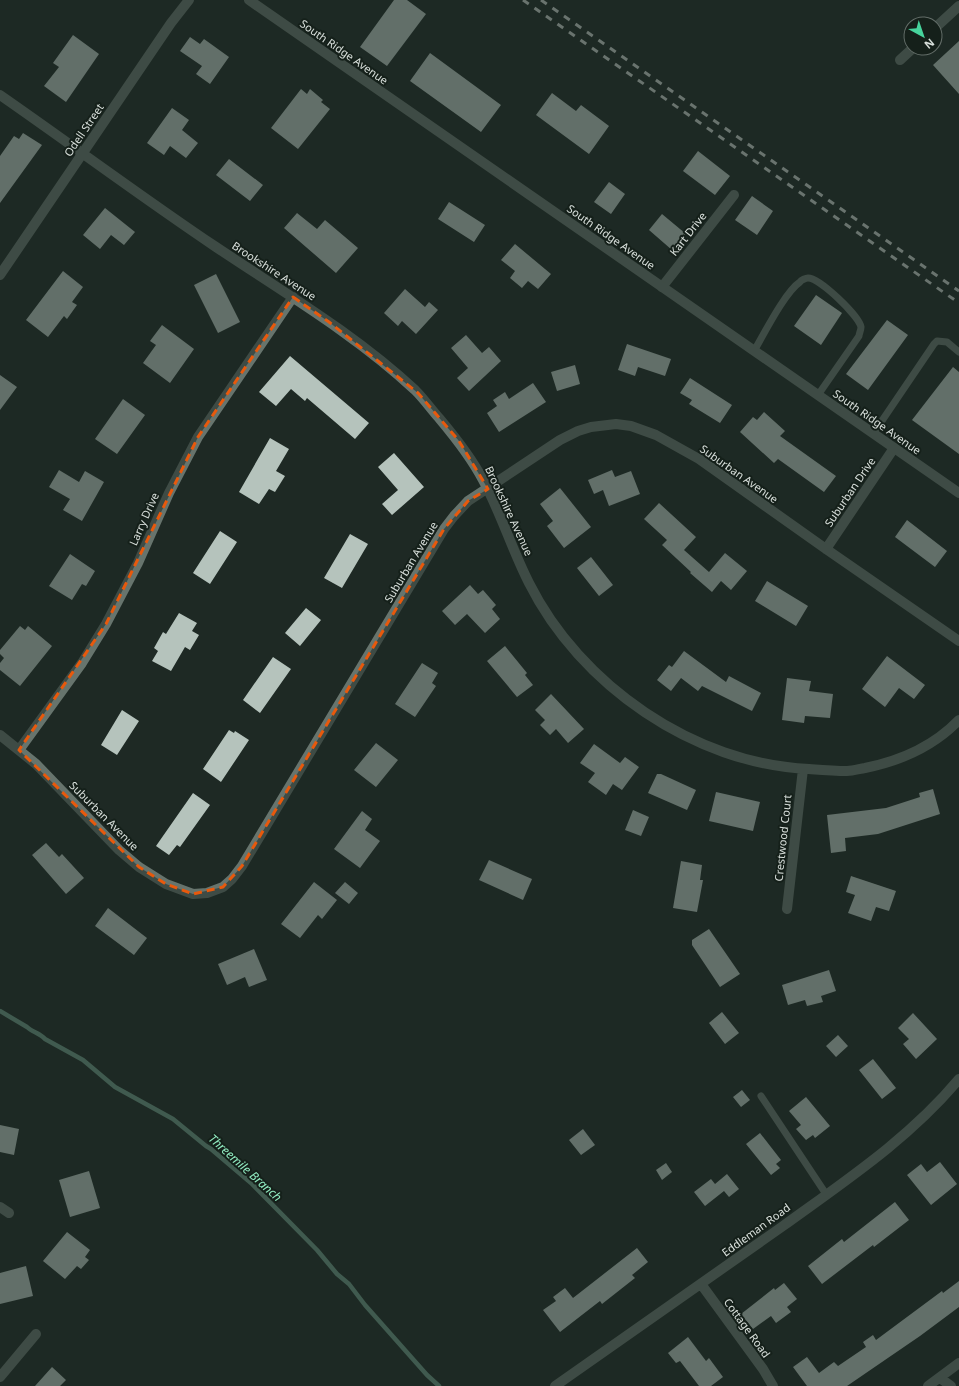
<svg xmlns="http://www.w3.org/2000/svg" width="959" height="1386" viewBox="0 0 959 1386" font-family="'Noto Sans',sans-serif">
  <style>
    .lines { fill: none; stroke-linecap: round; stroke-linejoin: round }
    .stream { stroke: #6a9683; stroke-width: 4.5 }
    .building { fill: #b5c3bc }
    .lane { stroke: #67746d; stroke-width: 7 }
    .street { stroke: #67746d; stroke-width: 10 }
    .secondary { stroke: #67746d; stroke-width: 10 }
    .rail { stroke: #c5ccc8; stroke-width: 3; stroke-dasharray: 7 7; stroke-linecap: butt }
    .marked { fill: none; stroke: #e8590c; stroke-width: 3; stroke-dasharray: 8 5; stroke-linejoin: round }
    .labels { text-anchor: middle; stroke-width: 4; stroke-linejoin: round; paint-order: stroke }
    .street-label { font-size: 11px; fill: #d9e0dc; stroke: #15201a }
    .water-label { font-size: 12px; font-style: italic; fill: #92edc3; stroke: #15201a }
  </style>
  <rect width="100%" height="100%" fill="#1e2924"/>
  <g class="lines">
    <path class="stream" d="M 0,1011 L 27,1027 C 32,1032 40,1033 45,1039 L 83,1060 L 115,1087 L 173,1119 L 206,1146 L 211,1149 L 251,1183 L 317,1250 L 337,1274 L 349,1284 L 365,1305 L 427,1375 L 439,1386"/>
  </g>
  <path class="building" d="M 394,0 L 407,0 L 426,14 L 387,66 L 360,47 Z
    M 73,35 L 99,54 L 66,102 L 44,86 L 59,67 L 53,63 Z
    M 190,37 L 200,44 L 204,39 L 229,57 L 210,84 L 196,74 L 202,66 L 180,51 Z
    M 959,41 L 959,94 L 933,65 Z
    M 430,53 L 501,105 L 481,132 L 410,81 Z
    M 301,89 L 307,94 L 310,89 L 323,100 L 321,102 L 330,109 L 298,149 L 271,128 Z
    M 552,93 L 576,111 L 581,105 L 609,126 L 589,154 L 536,115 Z
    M 172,108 L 189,120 L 182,130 L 198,143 L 186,158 L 170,146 L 164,155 L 147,143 Z
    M 23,133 L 42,145 L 0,203 L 0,156 L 14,136 L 19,139 Z
    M 698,151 L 730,176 L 715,195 L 683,171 Z
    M 229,159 L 263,185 L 250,201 L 216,175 Z
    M 609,182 L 625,194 L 611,214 L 594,202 Z
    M 752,196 L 773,211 L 757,235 L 735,220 Z
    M 449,202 L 485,225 L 474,242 L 438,219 Z
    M 105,208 L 135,232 L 124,245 L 111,235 L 100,249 L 83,235 Z
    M 297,213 L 317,229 L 325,220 L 358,248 L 336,273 L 284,228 Z
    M 662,214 L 686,234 L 672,250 L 649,230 Z
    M 515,244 L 551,274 L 538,289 L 528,281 L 522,288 L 510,278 L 515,271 L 501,260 Z
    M 63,271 L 83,287 L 72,302 L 77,305 L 67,319 L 64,316 L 48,337 L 26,320 Z
    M 216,274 L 240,322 L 218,333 L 194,285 Z
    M 405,289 L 425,307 L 429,302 L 438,310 L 416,334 L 402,321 L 398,326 L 384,313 Z
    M 816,295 L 842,313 L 821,345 L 794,326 Z
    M 887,320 L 908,335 L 868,390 L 846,374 Z
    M 162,325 L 194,349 L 170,383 L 143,363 L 156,345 L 150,341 Z
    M 466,335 L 482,353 L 489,347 L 501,361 L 469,391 L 457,378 L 468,368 L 451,348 Z
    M 627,344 L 671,359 L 665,376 L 638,367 L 635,376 L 618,370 Z
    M 290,356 L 369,423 L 355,439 L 307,398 L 305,401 L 291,389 L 276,406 L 259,392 Z
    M 575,365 L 580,384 L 557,391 L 551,372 Z
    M 953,367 L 959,372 L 959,454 L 912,420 Z
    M 0,375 L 17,387 L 0,410 Z
    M 690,378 L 732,405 L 720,423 L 689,404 L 692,400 L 680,393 Z
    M 533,383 L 546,402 L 499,432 L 487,413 L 497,406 L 493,400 L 505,392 L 509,399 Z
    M 123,399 L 145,415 L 117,454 L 95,439 Z
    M 764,412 L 785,431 L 780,436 L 836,476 L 824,492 L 778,459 L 774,463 L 740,432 L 753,417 L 757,420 Z
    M 270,438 L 289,449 L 276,471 L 285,476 L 275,492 L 269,489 L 259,504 L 239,492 Z
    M 394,453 L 424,487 L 392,515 L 382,504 L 398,490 L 378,467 Z
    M 59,470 L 79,482 L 85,471 L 104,482 L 82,521 L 63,510 L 70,499 L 49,487 Z
    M 612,470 L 615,477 L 631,471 L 640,494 L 609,506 L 603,490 L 594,494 L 588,480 Z
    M 560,488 L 591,527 L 564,548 L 547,526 L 553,521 L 540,504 Z
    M 659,503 L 696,537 L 684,550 L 709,572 L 725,553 L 747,571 L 731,590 L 721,581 L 712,592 L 690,573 L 691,572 L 662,545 L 667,540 L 644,519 Z
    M 907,520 L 947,551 L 935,567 L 895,537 Z
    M 220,531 L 237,542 L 210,584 L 193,573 Z
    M 350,534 L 368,544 L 342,588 L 324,578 Z
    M 70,554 L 95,571 L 86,586 L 82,584 L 72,600 L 49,586 Z
    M 591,557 L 613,585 L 599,596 L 577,568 Z
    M 767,581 L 808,606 L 796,626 L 755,601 Z
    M 470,585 L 478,594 L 483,590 L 496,605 L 492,609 L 500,619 L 485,633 L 467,614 L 455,625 L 442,611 Z
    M 306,608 L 321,620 L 300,646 L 285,633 Z
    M 179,613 L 197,623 L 192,631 L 199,635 L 190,650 L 185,647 L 171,671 L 152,661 L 158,651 L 154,648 L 163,632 L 166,634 Z
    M 20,626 L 25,630 L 28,626 L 52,646 L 20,686 L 0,670 L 0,663 L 4,658 L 0,654 L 0,650 Z
    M 505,646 L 527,673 L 525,675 L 533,685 L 517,697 L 487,661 Z
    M 684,651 L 726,682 L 729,676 L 761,693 L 752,711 L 702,686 L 698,691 L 681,678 L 671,691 L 657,680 L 669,665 L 672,667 Z
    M 887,656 L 925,685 L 914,699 L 899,688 L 885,707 L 862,689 Z
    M 273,657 L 291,669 L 260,713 L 243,700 Z
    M 422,663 L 438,673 L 432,683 L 436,686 L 415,717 L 395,704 Z
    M 787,678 L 811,681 L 809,691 L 833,694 L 830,718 L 805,716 L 804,723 L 782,720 Z
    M 551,694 L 584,729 L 568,743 L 556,729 L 550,735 L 540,725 L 545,720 L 535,710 Z
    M 122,710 L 139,721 L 117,755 L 101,745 Z
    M 229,730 L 234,733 L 235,731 L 249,740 L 221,782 L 203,769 Z
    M 376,743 L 398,760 L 376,787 L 354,770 Z
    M 594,744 L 620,763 L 625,757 L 639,767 L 622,790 L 613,784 L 606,795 L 588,782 L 595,773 L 580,763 Z
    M 657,774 L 661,774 L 696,790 L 687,810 L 648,793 Z
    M 933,789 L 940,814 L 878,834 L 845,838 L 846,851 L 831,853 L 827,815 L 886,808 L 920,797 L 919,793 Z
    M 716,792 L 760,802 L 753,831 L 709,821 Z
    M 193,793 L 210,805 L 180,847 L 177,845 L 169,855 L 156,846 Z
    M 633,810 L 649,817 L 641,836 L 625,830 Z
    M 362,811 L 372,819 L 365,830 L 380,841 L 360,868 L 334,849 Z
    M 46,843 L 59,857 L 62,854 L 84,878 L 66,894 L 32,855 Z
    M 489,860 L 532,879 L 523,900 L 479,880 Z
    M 681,861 L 702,865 L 700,880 L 703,880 L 697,912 L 673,908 Z
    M 851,876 L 896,891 L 889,911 L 876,907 L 871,921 L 848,913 L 855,895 L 846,892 Z
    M 314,882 L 337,900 L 322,919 L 318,915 L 300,938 L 281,924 Z
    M 345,882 L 358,893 L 349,904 L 335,893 Z
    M 108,908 L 147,938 L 134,955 L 95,926 Z
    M 709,929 L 740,974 L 720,987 L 692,945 L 692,940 Z
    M 254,949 L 267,980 L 249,987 L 245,977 L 227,985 L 218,964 Z
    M 829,970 L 836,991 L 821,996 L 823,1002 L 807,1006 L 805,1000 L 788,1005 L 782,985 Z
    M 722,1012 L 739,1033 L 725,1044 L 709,1023 Z
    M 913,1013 L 937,1039 L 916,1059 L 903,1044 L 909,1039 L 898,1028 Z
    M 838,1035 L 848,1046 L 836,1057 L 826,1046 Z
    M 873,1059 L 896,1088 L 882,1099 L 859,1070 Z
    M 742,1090 L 750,1100 L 741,1107 L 733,1097 Z
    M 806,1097 L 830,1126 L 815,1138 L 813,1135 L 806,1140 L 796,1129 L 801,1125 L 789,1111 Z
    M 0,1125 L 19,1129 L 14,1155 L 0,1152 Z
    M 583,1129 L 595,1145 L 581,1155 L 569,1140 Z
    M 760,1133 L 781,1160 L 776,1164 L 780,1168 L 771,1175 L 746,1144 Z
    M 940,1162 L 957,1184 L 931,1205 L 907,1175 L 921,1164 L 927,1172 Z
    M 666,1163 L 672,1172 L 662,1180 L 656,1170 Z
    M 89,1171 L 100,1208 L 70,1217 L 59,1180 Z
    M 727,1174 L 739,1189 L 729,1197 L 724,1191 L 705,1206 L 694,1192 L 711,1179 L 715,1184 Z
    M 895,1202 L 909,1220 L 874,1247 L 873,1245 L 822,1284 L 808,1266 L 842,1239 L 844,1242 Z
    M 67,1232 L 90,1250 L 85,1257 L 89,1260 L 81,1269 L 77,1266 L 65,1279 L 43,1261 Z
    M 637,1248 L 648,1262 L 632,1275 L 635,1278 L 602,1304 L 600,1301 L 560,1332 L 543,1310 L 556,1301 L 553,1297 L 565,1288 L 573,1298 Z
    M 26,1266 L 33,1296 L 0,1304 L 0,1273 Z
    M 959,1281 L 959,1307 L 920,1336 L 847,1386 L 807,1386 L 793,1367 L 807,1357 L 819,1373 L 834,1362 L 838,1366 L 866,1347 L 863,1342 L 873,1335 L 876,1340 L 942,1291 L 943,1293 Z
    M 784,1283 L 797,1299 L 787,1307 L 791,1312 L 776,1323 L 771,1316 L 753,1329 L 741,1314 L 774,1288 L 775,1290 Z
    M 688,1337 L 706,1361 L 709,1358 L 723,1377 L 711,1386 L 699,1386 L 680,1361 L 676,1363 L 668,1353 Z
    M 52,1367 L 66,1380 L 60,1386 L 35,1386 Z"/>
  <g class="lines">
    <path class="lane" d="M 754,351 C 764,334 785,292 800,282 C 801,280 806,278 808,278 C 820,278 859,316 861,327 C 861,330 859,334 859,336 L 818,395
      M 873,434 L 934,344 L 937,341 L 947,342 L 959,352
      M 761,1096 L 826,1194"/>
    <path class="street" d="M 935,28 L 959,6
      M 900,60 L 913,48
      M 0,95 C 72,145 143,198 216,247 C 283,292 355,334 415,390 C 424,399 431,409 439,418 C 455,437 471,457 483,480 C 501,513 512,550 529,583 C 580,685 694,764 809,769 C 822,770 834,771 847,771 C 853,771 859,769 865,768 C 900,761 934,746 959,720
      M 0,275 L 171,23 L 189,0
      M 662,287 L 734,195
      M 826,549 L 894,448
      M 0,735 L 36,764 L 119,850 L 139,867 L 166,884 L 193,894 L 207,893 L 223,887 L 232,879 L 242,866 L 444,529 L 454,516 L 468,501 L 560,440 L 578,431 L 591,427 L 616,424 L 631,426 L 656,435 L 699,459 L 826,549 L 959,641
      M 19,750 L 82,663 L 106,624 L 138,563 L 169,493 L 198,437 L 293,297
      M 787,909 L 803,769
      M 0,1207 L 9,1213
      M 701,1284 L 763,1369 L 773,1386
      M 0,1377 L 36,1334
      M 940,1378 L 951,1386
      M 555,1386 C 631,1333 707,1280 783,1226 C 845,1181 910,1138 959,1079
      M 928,1386 L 959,1363"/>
    <path class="secondary" d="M 249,0 L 959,493"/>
    <path class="rail" d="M 523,0 L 959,303
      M 541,0 L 959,291"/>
  </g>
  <path d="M0 0H959V1386H0ZM 293,297 L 329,322 L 418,393 L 459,441 L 488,489 L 468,501 L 444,529 L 242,866 L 223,887 L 193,894 L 166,884 L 139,867 L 19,750 L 106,624 L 198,437 Z" fill="#1e2924" fill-opacity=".55" fill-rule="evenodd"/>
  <path class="marked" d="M 293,297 L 329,322 L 418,393 L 459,441 L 488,489 L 468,501 L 444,529 L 242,866 L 223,887 L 193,894 L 166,884 L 139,867 L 19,750 L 106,624 L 198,437 Z"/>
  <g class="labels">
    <g class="street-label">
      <text transform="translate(344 52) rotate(35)" y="4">South Ridge Avenue</text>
      <text transform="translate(84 130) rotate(-56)" y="4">Odell Street</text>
      <text transform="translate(688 234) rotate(-52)" y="4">Kart Drive</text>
      <text transform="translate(611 237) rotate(35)" y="4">South Ridge Avenue</text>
      <text transform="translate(274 271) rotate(33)" y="4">Brookshire Avenue</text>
      <text transform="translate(877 422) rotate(35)" y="4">South Ridge Avenue</text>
      <text transform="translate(739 474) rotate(35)" y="4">Suburban Avenue</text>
      <text transform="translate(850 492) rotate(-56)" y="4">Suburban Drive</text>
      <text transform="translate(509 511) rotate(65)" y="4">Brookshire Avenue</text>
      <text transform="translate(144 519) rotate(-66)" y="4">Larry Drive</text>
      <text transform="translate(411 562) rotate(-59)" y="4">Suburban Avenue</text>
      <text transform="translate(104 816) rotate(45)" y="4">Suburban Avenue</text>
      <text transform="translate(783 838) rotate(-84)" y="4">Crestwood Court</text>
      <text transform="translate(756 1230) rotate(-36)" y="4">Eddleman Road</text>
      <text transform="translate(747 1328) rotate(54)" y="4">Cottage Road</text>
    </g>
    <g class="water-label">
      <text transform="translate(245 1168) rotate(42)" y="4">Threemile Branch</text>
    </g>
  </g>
  <g transform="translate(923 36) rotate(140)"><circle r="19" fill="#15201a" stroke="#636d68"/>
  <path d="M0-3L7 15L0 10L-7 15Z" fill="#47d49d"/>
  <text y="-6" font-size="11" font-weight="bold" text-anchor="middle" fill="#d9e0dc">N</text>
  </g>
</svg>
